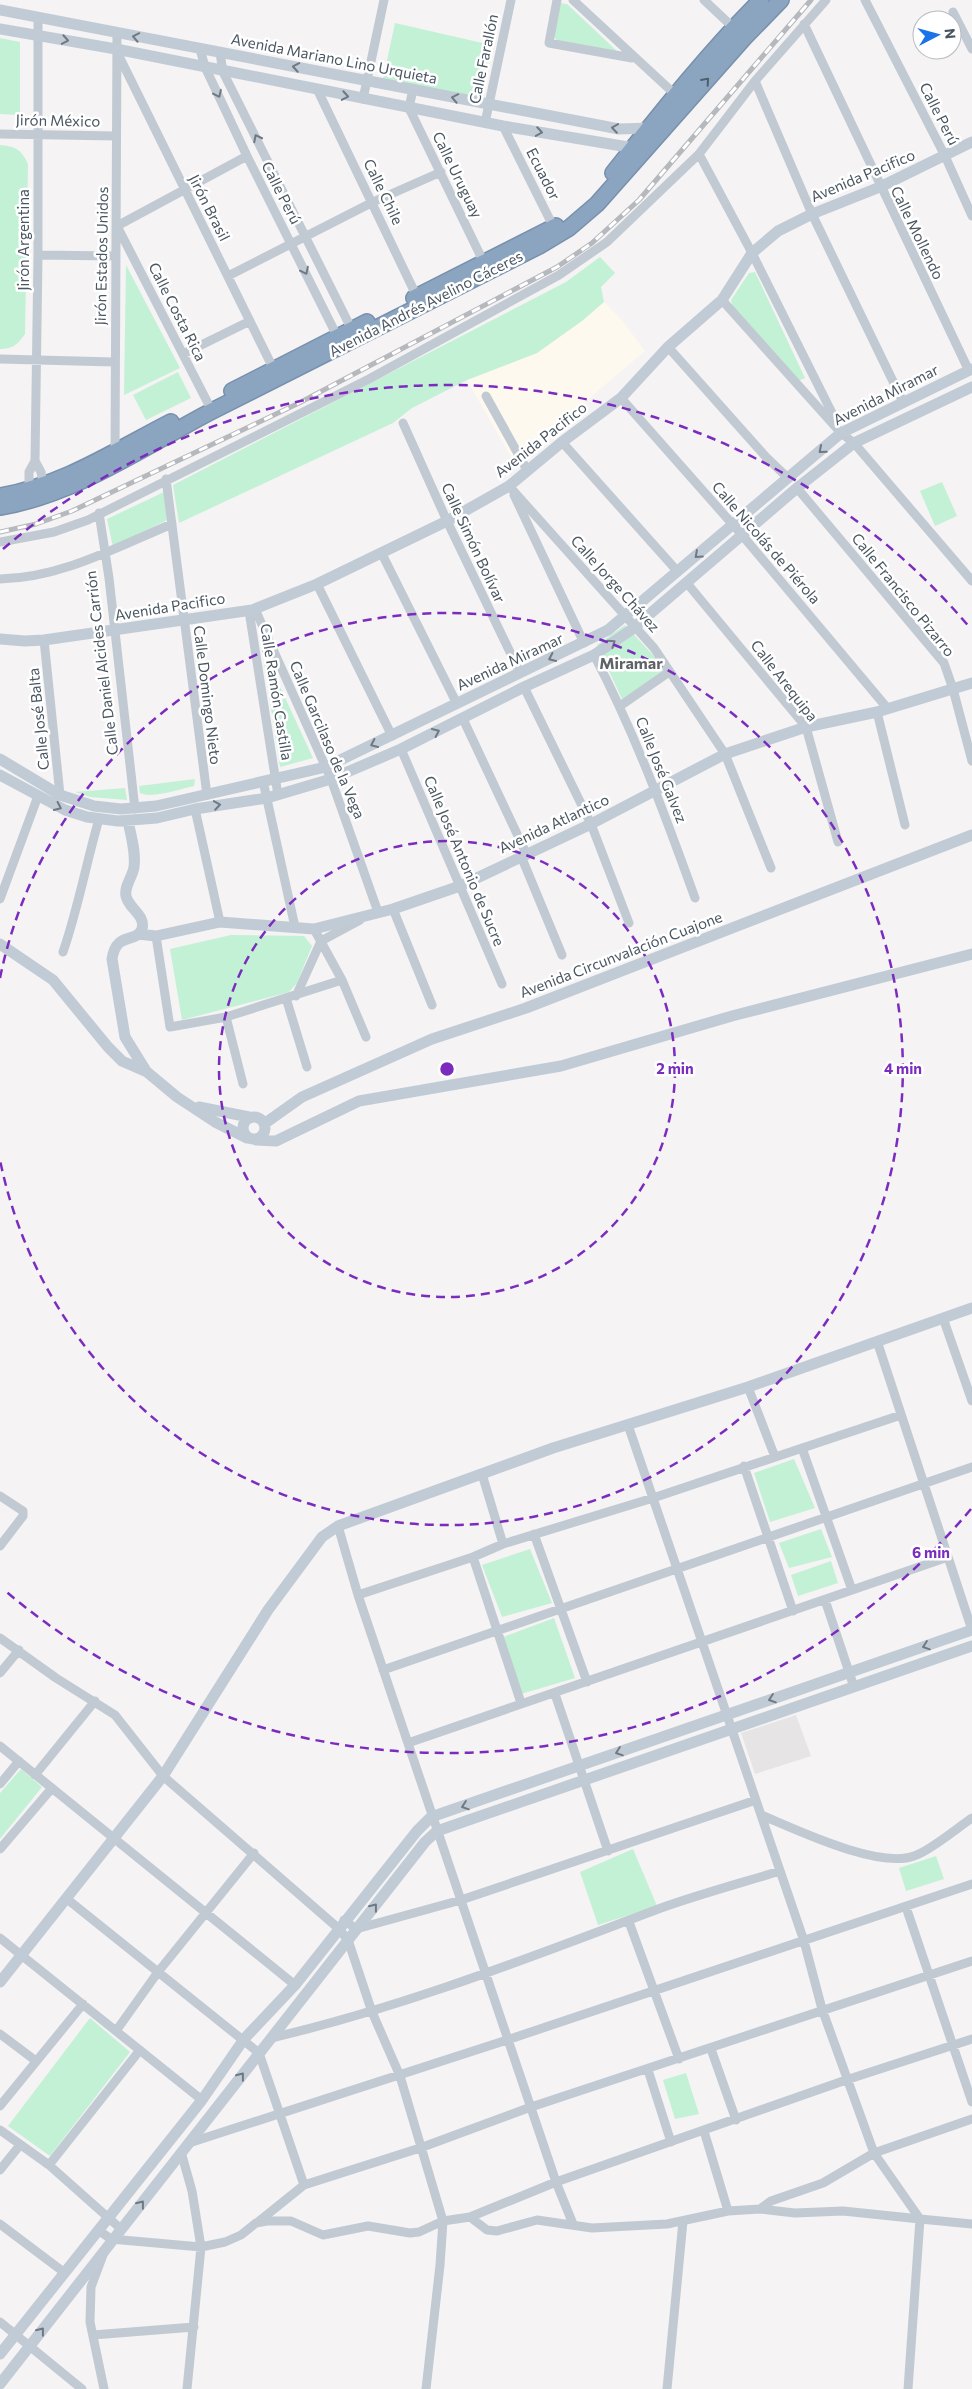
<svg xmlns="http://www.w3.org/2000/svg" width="972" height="2389" viewBox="0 0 972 2389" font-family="Commissioner,sans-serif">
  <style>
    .commercial { fill: #fdf9ef }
    .education { fill: #e6e4e5 }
    .green { fill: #c3f1d5 }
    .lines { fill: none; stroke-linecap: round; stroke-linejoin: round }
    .highway-casing { stroke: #7690ad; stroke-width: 18 }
    .street { stroke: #c1cad2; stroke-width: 9 }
    .secondary { stroke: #c1cbd6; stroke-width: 11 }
    .highway { stroke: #8ba5c1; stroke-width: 15 }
    .rail-casing { stroke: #b5b8bd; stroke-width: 5 }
    .rail { stroke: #fff; stroke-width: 3; stroke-dasharray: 9; stroke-linecap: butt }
    .oneway { stroke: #6e7984 }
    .oneway2 { stroke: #505e6b }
    .oneway3 { stroke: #6e7983 }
    .ring { fill: none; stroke: #7b2cbf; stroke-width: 2.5; stroke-dasharray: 9 6 }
    .labels { text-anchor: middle; stroke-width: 5; stroke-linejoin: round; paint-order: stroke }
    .street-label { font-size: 15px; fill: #4a5661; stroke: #fff }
    .neighbourhood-label { font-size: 16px; font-weight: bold; fill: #5f6368; stroke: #fff }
    .centre { fill: #7b2cbf; stroke: #fff; stroke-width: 2.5 }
    .ring-label { font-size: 15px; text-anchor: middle; font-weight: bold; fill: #7b2cbf; stroke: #fff; stroke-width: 5; stroke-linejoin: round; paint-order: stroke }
  </style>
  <rect width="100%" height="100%" fill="#f5f3f3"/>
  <path class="commercial" d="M 604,302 L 621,319 L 645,351 L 514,462 L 467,380 L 537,353 L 581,321 Z"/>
  <path class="education" d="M 796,1715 L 811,1756 L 755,1774 L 741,1733 Z"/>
  <path class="green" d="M 560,3 L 567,4 L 617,51 L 556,40 L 554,36 Z
    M 395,23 L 491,45 L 480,99 L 383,79 Z
    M 0,38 L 20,42 L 20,115 L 0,114 Z
    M 0,145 C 15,146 22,150 28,164 L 25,334 C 18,344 13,349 0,349 Z
    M 600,257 L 615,273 L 601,287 L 604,302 L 582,321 L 537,353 L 467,380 L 412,408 L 393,423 L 179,523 L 173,485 L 566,282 Z
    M 126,265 L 180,368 L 124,395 Z
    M 755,272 L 805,378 L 798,381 L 733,308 L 731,300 L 749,273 Z
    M 178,372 L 191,398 L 146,420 L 133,395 Z
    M 942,482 L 957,516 L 935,526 L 920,491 Z
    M 164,492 L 167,520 L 113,547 L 107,519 Z
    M 625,625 L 664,667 L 665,671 L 622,699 L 597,645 Z
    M 268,661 L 313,758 L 280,767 L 264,662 Z
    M 195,779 L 194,786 C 181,789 151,799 140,793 L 139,786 Z
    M 125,788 L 127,800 L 90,797 L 75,792 Z
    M 231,935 L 304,936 L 312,946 L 297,983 L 289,992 L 182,1020 L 170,949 Z
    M 794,1459 L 815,1508 L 770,1522 L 754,1473 Z
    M 821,1529 L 832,1557 L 789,1568 L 779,1543 Z
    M 530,1549 L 552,1603 L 502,1617 L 482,1565 Z
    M 831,1561 L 838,1583 L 798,1596 L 791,1575 Z
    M 554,1618 L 575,1678 L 521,1694 L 501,1638 Z
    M 21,1769 L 42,1787 L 0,1839 L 0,1793 Z
    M 633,1849 L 657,1906 L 598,1925 L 580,1872 Z
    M 936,1856 L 944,1879 L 906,1891 L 899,1868 Z
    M 90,2018 L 130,2052 L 50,2156 L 8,2126 Z
    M 686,2073 L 699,2114 L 675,2119 L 663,2080 Z"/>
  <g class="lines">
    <g class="highway-casing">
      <path id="highway" d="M 613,173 C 660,114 707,54 761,0
        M 414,298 L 556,226
        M 232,391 L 367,322
        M 0,496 C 62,486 116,450 171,422
        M 0,507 C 75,495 145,446 212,411 C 321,356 430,301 539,246 L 569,228 L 597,204 L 744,38 L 781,0"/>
    </g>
    <path class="street" d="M 557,0 L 549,43 L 632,58
      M 573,0 L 679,98
      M 704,0 L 737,31
      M 865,0 L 945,156 L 972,216
      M 953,12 L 972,49
      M 804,24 L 969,371
      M 200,49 L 205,67 L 247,156 L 339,340
      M 117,52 L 275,372
      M 220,53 L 223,72 L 353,332
      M 755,81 L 812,214 L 903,402
      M 413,89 L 409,108 L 485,265
      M 318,91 L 418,299
      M 363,99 L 384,0
      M 485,123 L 511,0
      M 503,126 L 555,230
      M 0,134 L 116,136
      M 699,154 L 752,253 L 836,421
      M 38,255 L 116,256
      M 228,276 L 373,202 L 441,172
      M 722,300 L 841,433 L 854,443 L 972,581
      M 668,347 L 766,457 L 788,478
      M 183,354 L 250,321
      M 0,359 L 114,362
      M 486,396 L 527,470
      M 621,398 L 742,535 L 888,709
      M 212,411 L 117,226 L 247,156
      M 403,423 L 447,521 L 520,673
      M 562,442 L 678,572
      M 115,456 L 117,33
      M 35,461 L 41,472 L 44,489
      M 166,479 L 207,795
      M 509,486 L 654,648 L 725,754 L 771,868
      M 797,488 L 944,663 L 953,689 L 972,761
      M 29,491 L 29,472 L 35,461 L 38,255 L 38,18
      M 514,495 L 584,643
      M 99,513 L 109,578 L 135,809
      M 0,542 L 54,532 L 88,520 L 369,379 L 559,275 L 607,242 L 699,154 L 755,81 L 826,0
      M 381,552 L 457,704
      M 0,579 C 61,578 117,547 172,524
      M 686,582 L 806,727 L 838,842
      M 317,584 L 392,736
      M 255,609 L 331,779 L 378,912
      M 249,611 L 278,795
      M 44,640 L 60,795
      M 594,655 C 635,733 665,815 695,898
      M 524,687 L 591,824 L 629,923
      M 620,706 L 669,672
      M 877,712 L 905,825
      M 463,719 L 526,853
      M 401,749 L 502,984
      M 263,781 L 295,927
      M 195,809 L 220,922
      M 521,856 L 562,955
      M 0,899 L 38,796
      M 393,909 L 432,1005
      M 314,929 L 342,980 L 366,1037
      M 156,936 L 170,1027 L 226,1017 L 342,980
      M 63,952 C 78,909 86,864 99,819
      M 296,996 L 321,941 L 360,920
      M 286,998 L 307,1067
      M 226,1017 L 243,1084
      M 943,1318 L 972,1401
      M 877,1341 L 972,1630
      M 748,1387 L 775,1457
      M 628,1425 L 804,1941 L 822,2009 L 874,2153 L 920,2219
      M 802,1448 L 852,1590
      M 744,1466 L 793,1611
      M 482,1474 L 503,1544
      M 0,1496 L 23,1511 L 23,1516 L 0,1546
      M 338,1526 L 358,1595 L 556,2182 L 573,2224
      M 534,1534 L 587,1682
      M 473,1557 L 521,1703
      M 358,1595 L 473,1557 L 503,1544 L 653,1498 L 901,1415
      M 825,1600 L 854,1687
      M 0,1638 L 56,1678 L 115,1715 L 163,1776 L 338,1928 L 348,1940 L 372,2012 L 400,2076 L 443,2221 L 440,2265 L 426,2389
      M 383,1670 L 972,1467
      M 0,1673 L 19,1650
      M 555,1694 L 608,1851
      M 408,1743 L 948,1557
      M 0,1746 L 295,1985
      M 35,1775 L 95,1701
      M 0,1784 L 19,1761
      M 761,1815 C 797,1830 878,1869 914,1856 C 930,1851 957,1828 972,1818
      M 0,1849 L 52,1788
      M 67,1899 L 259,2053 L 304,2185
      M 906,1907 L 972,2102
      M 344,1920 L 356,1929 L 461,1900 L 756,1800
      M 629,1922 L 679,2059
      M 0,1938 L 202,2100
      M 116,2031 L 158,1972 L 254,1853
      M 0,2034 L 36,2061
      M 271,2038 C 405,2007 533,1956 661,1908 C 700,1894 741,1883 780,1871
      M 711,2049 L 736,2120
      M 648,2070 L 671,2142
      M 0,2106 L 83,2004
      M 0,2130 L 49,2165 L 121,2229
      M 704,2131 L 728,2211
      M 189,2143 L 507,2040 L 972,1884
      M 181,2152 L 192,2191 L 201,2247 L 187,2389
      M 49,2165 L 140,2050
      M 0,2170 L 20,2145
      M 760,2209 L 771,2201 L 823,2183 L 874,2153 L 972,2119
      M 470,2217 L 487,2230 L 497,2231 L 537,2220 L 592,2228 L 667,2224 L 728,2211 L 760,2209 L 795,2213 L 843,2211 L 920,2219
      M 258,2222 L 304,2185 L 420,2148 L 531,2107 L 972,1961
      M 0,2224 L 65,2273
      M 98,2230 L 111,2239 L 201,2247 L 225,2242 L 241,2235 L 256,2223 L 267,2221 L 291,2221 L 323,2235 L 368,2226 L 410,2233 L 419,2232 L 443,2221 L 470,2217 L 556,2182 L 846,2080 L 972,2039
      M 103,2255 L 91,2287 L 90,2322 L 104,2389
      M 0,2322 L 82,2389
      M 93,2335 L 194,2327
      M 667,2389 L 683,2221
      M 908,2389 L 920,2219 L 972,2224"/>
    <path class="secondary" d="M 0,10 L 619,129 L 652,128
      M 0,29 L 116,49 L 503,126 L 640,149
      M 0,639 L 25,641 L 44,640 L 252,610 L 317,584 L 447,521 L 509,486 L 562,442 L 621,398 L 668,347 L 722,300 L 752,253 L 778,231 L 812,214 L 880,187 L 972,142
      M 0,759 L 60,795 L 94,806 L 121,809 L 156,806 L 326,767 L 608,630 L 841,433 L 972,369
      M 0,775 L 65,810 L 87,817 L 118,821 L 157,818 L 195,809 L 267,798 L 331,779 L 401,749 L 524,687 L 594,655 L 631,630 L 797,488 L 854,443 L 972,387
      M 128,821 C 131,836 136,852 134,867 C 133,876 124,886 126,896 C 128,908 146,915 142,929 C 136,944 116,931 112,959 L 125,1037 L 146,1071
      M 138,934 L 156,936 L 220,922 L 314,929 L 393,909 L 460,886 L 591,824 L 725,754 L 806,727 L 877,712 L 972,683
      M 0,944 L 53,980 L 108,1047 L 122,1061 L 147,1072 L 177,1097 L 215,1122 L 247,1138
      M 199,1107 L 249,1117
      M243 1128a11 11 0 1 1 22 0a11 11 0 1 1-22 0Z
      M 264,1124 L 302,1097 L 432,1039 L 526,1008 L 972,835
      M 256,1140 L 276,1141 L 359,1101 L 561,1066 L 732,1016 L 972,954
      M 0,1982 L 163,1776 L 268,1610 L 322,1537 L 338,1526 L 553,1448 L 748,1387 L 972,1308
      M 0,2354 L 202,2100 L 244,2039 L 295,1985 L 417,1831 L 431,1817 L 972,1630
      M 0,2384 L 425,1842 L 437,1831 L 972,1646"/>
    <use href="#highway" class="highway"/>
    <g class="rail-casing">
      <path id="rail" d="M 0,532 L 36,524 L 72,511 L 299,403 L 557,267 L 592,243 L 639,200 L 811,0"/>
    </g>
    <use href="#rail" class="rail"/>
  </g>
  <defs><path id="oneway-chevron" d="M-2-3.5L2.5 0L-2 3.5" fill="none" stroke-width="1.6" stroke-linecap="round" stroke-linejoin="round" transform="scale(1.25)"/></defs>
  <g class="oneway">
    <use href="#oneway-chevron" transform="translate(136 37) rotate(-169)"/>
    <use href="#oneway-chevron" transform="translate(65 40) rotate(10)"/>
    <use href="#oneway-chevron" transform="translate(296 67) rotate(-170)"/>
    <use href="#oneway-chevron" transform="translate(345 96) rotate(10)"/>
    <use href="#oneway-chevron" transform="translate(455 98) rotate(-169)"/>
    <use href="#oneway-chevron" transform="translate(615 128) rotate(-172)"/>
    <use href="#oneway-chevron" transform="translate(539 132) rotate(9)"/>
    <use href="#oneway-chevron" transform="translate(822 450) rotate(140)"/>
    <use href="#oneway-chevron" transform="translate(698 555) rotate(138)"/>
    <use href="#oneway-chevron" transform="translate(612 643) rotate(-34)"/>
    <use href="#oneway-chevron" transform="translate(552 658) rotate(155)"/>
    <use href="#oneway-chevron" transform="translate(436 732) rotate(-25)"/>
    <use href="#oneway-chevron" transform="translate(374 744) rotate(155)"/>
    <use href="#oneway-chevron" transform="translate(217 805) rotate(-9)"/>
    <use href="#oneway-chevron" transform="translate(58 807) rotate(25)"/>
    <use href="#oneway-chevron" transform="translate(926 1646) rotate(161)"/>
    <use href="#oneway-chevron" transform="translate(772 1699) rotate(161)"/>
    <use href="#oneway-chevron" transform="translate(619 1752) rotate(161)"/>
    <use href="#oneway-chevron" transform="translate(465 1806) rotate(161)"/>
    <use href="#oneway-chevron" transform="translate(374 1907) rotate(-52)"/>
    <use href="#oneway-chevron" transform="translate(241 2076) rotate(-52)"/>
    <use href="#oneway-chevron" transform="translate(141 2204) rotate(-52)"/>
    <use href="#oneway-chevron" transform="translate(41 2331) rotate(-52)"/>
  </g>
  <use class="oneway2" href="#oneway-chevron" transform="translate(706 81) rotate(-49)"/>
  <g class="oneway3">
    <use href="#oneway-chevron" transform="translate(218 94) rotate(65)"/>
    <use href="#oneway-chevron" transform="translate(257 138) rotate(-117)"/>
    <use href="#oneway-chevron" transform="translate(305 271) rotate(64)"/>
  </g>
  <g class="ring">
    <circle cx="447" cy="1069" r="228"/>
    <path d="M0 978A456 456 0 1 1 0 1160"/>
    <path d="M971 1509A684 684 0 0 1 3 1589M3 549A684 684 0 0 1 971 629"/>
  </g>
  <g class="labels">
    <g class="street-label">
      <text transform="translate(334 59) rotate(11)" y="5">Avenida Mariano Lino Urquieta</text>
      <text transform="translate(484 59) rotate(-78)" y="5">Calle Farallón</text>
      <text transform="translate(939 114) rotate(63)" y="5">Calle Perú</text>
      <text transform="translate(58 121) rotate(1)" y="5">Jirón México</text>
      <text transform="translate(543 174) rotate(63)" y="5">Ecuador</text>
      <text transform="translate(457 175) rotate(64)" y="5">Calle Uruguay</text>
      <text transform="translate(863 176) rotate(-23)" y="5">Avenida Pacifico</text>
      <text transform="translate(383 192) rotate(64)" y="5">Calle Chile</text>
      <text transform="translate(281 193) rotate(63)" y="5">Calle Perú</text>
      <text transform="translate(209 208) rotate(63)" y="5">Jirón Brasil</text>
      <text transform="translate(917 233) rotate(64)" y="5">Calle Mollendo</text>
      <text transform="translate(24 240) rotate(-90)" y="5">Jirón Argentina</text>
      <text transform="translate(102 256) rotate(-89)" y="5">Jirón Estados Unidos</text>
      <text transform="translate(426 304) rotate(-27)" y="5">Avenida Andrés Avelino Cáceres</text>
      <text transform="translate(177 312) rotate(63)" y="5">Calle Costa Rica</text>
      <text transform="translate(886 395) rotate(-27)" y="5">Avenida Miramar</text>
      <text transform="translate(541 440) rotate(-38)" y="5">Avenida Pacifico</text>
      <text transform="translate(473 543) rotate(65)" y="5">Calle Simón Bolívar</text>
      <text transform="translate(766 543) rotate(49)" y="5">Calle Nicolás de Piérola</text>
      <text transform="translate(615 584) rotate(48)" y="5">Calle Jorge Chávez</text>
      <text transform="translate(903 595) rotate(51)" y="5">Calle Francisco Pizarro</text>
      <text transform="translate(170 607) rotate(-9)" y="5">Avenida Pacifico</text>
      <text transform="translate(510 662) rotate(-25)" y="5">Avenida Miramar</text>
      <text transform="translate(102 663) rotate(-97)" y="5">Calle Daniel Alcides Carrión</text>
      <text transform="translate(784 681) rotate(52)" y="5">Calle Arequipa</text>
      <text transform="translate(276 692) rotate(81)" y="5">Calle Ramón Castilla</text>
      <text transform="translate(207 695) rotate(83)" y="5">Calle Domingo Nieto</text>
      <text transform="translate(39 719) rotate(-96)" y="5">Calle José Balta</text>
      <text transform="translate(327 740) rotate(67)" y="5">Calle Garcilaso de la Vega</text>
      <text transform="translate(661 770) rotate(68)" y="5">Calle José Galvez</text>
      <text transform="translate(554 824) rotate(-25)" y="5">Avenida Atlantico</text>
      <text transform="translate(464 861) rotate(67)" y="5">Calle José Antonio de Sucre</text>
      <text transform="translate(621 955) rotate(-21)" y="5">Avenida Circunvalación Cuajone</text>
    </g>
    <g class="neighbourhood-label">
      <text x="631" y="669">Miramar</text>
    </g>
  </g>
  <circle cx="447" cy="1069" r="8" class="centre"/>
  <g class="ring-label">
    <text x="675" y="1074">2 min</text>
    <text x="903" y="1074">4 min</text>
    <text x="931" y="1558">6 min</text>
  </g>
  <g transform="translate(937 35) rotate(84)"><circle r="24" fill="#ffffff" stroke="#b7bbc0"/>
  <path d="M0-4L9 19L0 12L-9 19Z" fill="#1a73e8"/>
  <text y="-8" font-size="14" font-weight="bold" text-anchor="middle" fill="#4a5661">N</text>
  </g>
</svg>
